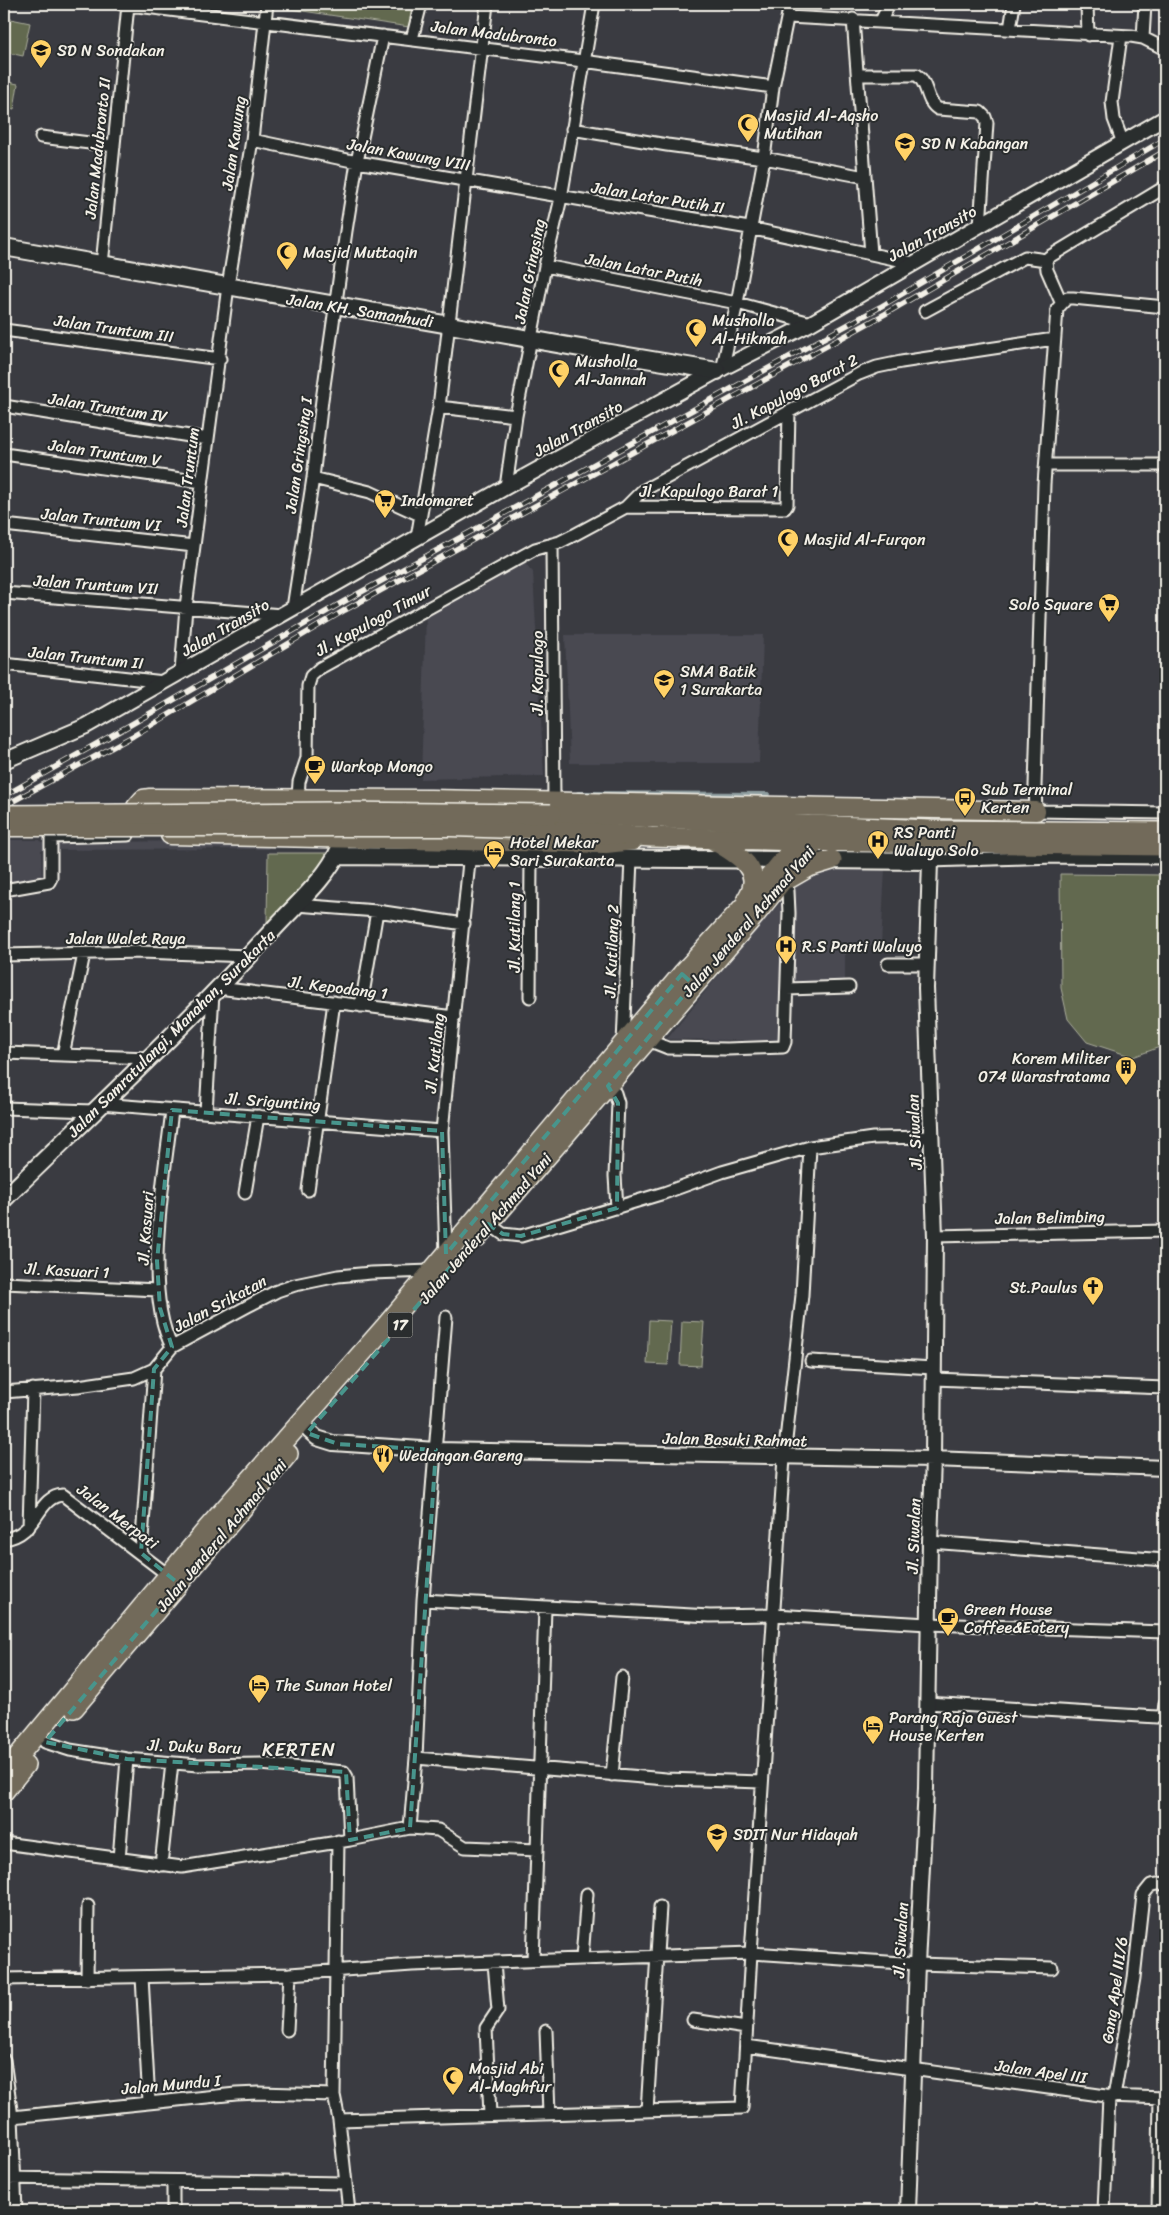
<svg xmlns="http://www.w3.org/2000/svg" width="1169" height="2215" viewBox="0 0 1169 2215" font-family="Sriracha,sans-serif">
  <style>
    .built { fill: #484851 }
    .green { fill: #626950; stroke: #abad9c }
    .lines { fill: none; stroke-linecap: round; stroke-linejoin: round }
    .stream { stroke: #8d9c9e; stroke-width: 4 }
    .minor-casing { stroke: #f4f1e8; stroke-width: 15 }
    .tertiary-casing { stroke: #f4f1e8; stroke-width: 18 }
    .secondary-casing { stroke: #f4f1e8; stroke-width: 20 }
    .primary-casing { stroke: #f4f1e8; stroke-width: 21 }
    .trunk-casing { stroke: #f4f1e8; stroke-width: 22 }
    .minor { stroke: #2a2d2e; stroke-width: 11 }
    .tertiary { stroke: #2a2d2e; stroke-width: 14 }
    .secondary { stroke: #2a2d2e; stroke-width: 16 }
    .primary { stroke: #726b5a; stroke-width: 18 }
    .trunk { stroke: #726b5a; stroke-width: 19 }
    .rail-casing { stroke: #f4f1e8; stroke-width: 5.5 }
    .rail { stroke: #2a2d2e; stroke-width: 4; stroke-dasharray: 11; stroke-linecap: butt }
    .primary-bridge-casing { stroke: #f4f1e8; stroke-width: 21; stroke-linecap: butt }
    .trunk-bridge-casing { stroke: #f4f1e8; stroke-width: 22; stroke-linecap: butt }
    .primary-bridge { stroke: #726b5a; stroke-width: 18 }
    .trunk-bridge { stroke: #726b5a; stroke-width: 19 }
    .marked { fill: none; stroke: #48958c; stroke-width: 4; stroke-dasharray: 10 6; stroke-linejoin: round }
    .labels { text-anchor: middle; stroke-width: 4; stroke-linejoin: round; paint-order: stroke }
    .shield { fill: #2a2d2e; stroke: #b7b6b0; stroke-width: 1 }
    .shield-label { font-size: 15px; font-weight: bold; fill: #f4f1e8 }
    .street-label { font-size: 16px; fill: #f4f1e8; stroke: #2a2d2e }
    .poi-label { font-size: 16px; fill: #f4f1e8; stroke: #2a2d2e; text-anchor: start }
    .quarter-label { font-size: 19px; letter-spacing: 1px; fill: #f4f1e8; stroke: #2a2d2e }
  </style>
  <rect width="100%" height="100%" fill="#3a3b41"/>
  <filter id="ink" filterUnits="userSpaceOnUse"><feTurbulence type="fractalNoise" baseFrequency=".02" numOctaves="2"/><feDisplacementMap in="SourceGraphic" scale="10" xChannelSelector="R" yChannelSelector="G"/><feConvolveMatrix kernelMatrix="1 2 1 2 8 2 1 2 1" color-interpolation-filters="sRGB"/></filter>
  <g filter="url(#ink)">
    <path class="built" d="M 523,561 L 533,572 L 544,776 L 421,779 L 426,612 Z
      M 565,635 L 763,635 L 759,763 L 570,763 Z
      M 4,840 L 40,840 L 41,842 L 269,841 L 269,849 L 41,850 L 42,881 L 4,886 Z
      M 813,868 L 885,869 L 881,946 L 845,946 L 845,985 L 785,984 L 780,1041 L 667,1039 L 754,931 Z"/>
    <path class="green" d="M 283,4 L 412,4 L 409,27 L 283,8 Z
      M 11,19 L 30,23 L 23,56 L 4,52 Z
      M 4,81 L 18,84 L 14,109 L 4,107 Z
      M 268,853 L 332,853 L 267,923 Z
      M 1060,874 L 1165,875 L 1165,1045 L 1133,1057 L 1087,1042 L 1068,1019 L 1061,988 Z
      M 649,1320 L 671,1321 L 668,1365 L 647,1364 Z
      M 682,1321 L 704,1322 L 701,1366 L 680,1365 Z"/>
    <g class="lines">
      <path class="stream" d="M 578,793 L 768,794"/>
      <g class="minor-casing">
        <path id="minor" d="M 121,4 L 583,61 L 773,87
          M 1087,4 L 1088,35
          M 788,17 L 1131,36 L 1143,38 L 1165,49
          M 853,19 L 871,254
          M 881,21 L 889,4
          M 1010,29 L 1014,4
          M 1121,36 L 1112,102 L 1114,119 L 1123,143
          M 1143,38 L 1145,4
          M 412,39 L 421,4
          M 858,75 L 917,75 C 929,84 925,101 938,109 L 980,112 L 985,117 L 987,123 L 980,226
          M 572,129 L 667,145 L 764,158 L 865,177
          M 41,137 L 114,146
          M 252,140 L 357,162 L 749,228 L 913,263
          M 102,265 L 128,5
          M 545,266 L 737,303 L 811,323
          M 1061,302 L 1047,270 L 1046,260 L 1049,257 L 1165,187
          M 1165,307 L 1073,298 L 1067,298 L 1057,309 L 1044,484 L 1035,786 L 1036,811 L 1165,813
          M 925,311 L 1025,257 L 1046,260
          M 4,330 L 220,359
          M 722,370 L 737,303 L 764,158 L 773,87 L 790,4
          M 4,406 L 208,439
          M 439,407 L 516,416
          M 4,454 L 202,482
          M 1046,465 L 1165,465
          M 313,478 L 370,492 L 420,515
          M 506,487 L 516,416 L 545,266 L 561,198 L 594,4
          M 626,507 L 785,508 L 787,505 L 789,411
          M 4,525 L 194,546
          M 417,538 L 439,407 L 487,4
          M 552,544 L 554,801
          M 4,593 L 282,615
          M 293,608 L 313,478 L 322,400 L 346,231 L 357,162 L 383,36
          M 4,664 L 164,682
          M 181,672 L 186,607 L 208,439 L 228,286 L 252,140 L 267,4
          M 298,798 L 299,782 L 307,758 L 308,686 L 311,676 L 320,668 L 535,549 L 560,542 L 574,535 L 626,507 L 642,491 L 859,374 L 877,367 L 901,362 L 1054,339
          M 930,861 L 1055,857 L 1165,858
          M 4,890 L 49,882 L 51,878 L 51,837 L 128,835
          M 296,905 L 377,911 L 464,924
          M 4,955 L 141,952 L 249,956
          M 888,964 L 926,964
          M 218,988 L 454,1017
          M 787,989 L 849,987
          M 530,997 L 531,858
          M 361,1006 L 377,911
          M 645,1039 L 668,1048 L 727,1049 L 783,1047 L 785,1042 L 789,913 L 788,891 L 784,874
          M 623,1043 L 631,859
          M 4,1053 L 150,1058
          M 63,1055 L 84,954
          M 608,1086 L 615,1093 L 618,1103 L 615,1176 L 617,1208
          M 101,1104 L 442,1131
          M 4,1108 L 93,1111
          M 172,1110 C 165,1175 142,1289 172,1347
          M 206,1112 L 213,993
          M 308,1190 L 334,1002
          M 245,1193 L 258,1116
          M 489,1224 L 503,1234 L 521,1236 L 664,1193 L 722,1172 L 810,1147 L 873,1138 L 932,1137
          M 935,1236 L 1165,1231
          M 446,1254 L 442,1131 L 470,852
          M 4,1283 L 158,1290
          M 811,1361 L 934,1368
          M 934,1379 L 1165,1388
          M 4,1392 L 78,1386 L 134,1378 L 154,1369 L 172,1347 L 248,1306 L 277,1291 L 295,1285 L 338,1276 L 371,1273 L 432,1271
          M 29,1527 L 33,1389
          M 4,1539 C 38,1535 37,1496 63,1495 L 168,1575
          M 930,1542 L 1165,1560
          M 141,1553 L 154,1369
          M 423,1600 L 710,1616 L 774,1615 L 928,1624 L 1165,1632
          M 927,1703 L 1157,1717 L 1161,1716 L 1164,1712 L 1165,1703
          M 45,1742 L 70,1750 L 127,1759 L 198,1765 L 261,1764 L 344,1772 L 347,1777 L 350,1840
          M 416,1758 L 423,1600 L 446,1317
          M 612,1775 L 622,1677
          M 338,1841 L 334,2095 L 339,2120 L 349,2211
          M 4,1843 L 182,1867 L 350,1840 L 410,1828
          M 537,1850 L 545,1608
          M 119,1859 L 127,1759
          M 161,1865 L 172,1763
          M 582,1958 L 587,1894
          M 533,1960 L 537,1850 L 465,1847 L 438,1830 L 410,1828 L 416,1758 L 666,1779 L 762,1782
          M 142,1977 L 149,2102
          M 4,1979 L 290,1974 L 412,1965 L 751,1953 L 917,1964 L 1052,1968
          M 87,1979 L 88,1906
          M 693,2020 L 746,2028
          M 287,2030 L 290,1974
          M 546,2031 L 549,2114
          M 746,2046 L 1106,2096 L 1165,2098
          M 4,2060 L 12,2117 L 16,2211
          M 1114,2097 L 1134,1978 L 1143,1895 L 1151,1885 L 1165,1883
          M 647,2111 L 660,1907
          M 490,2115 L 486,2028 L 498,2010 L 494,1963
          M 12,2117 L 236,2094 L 258,2093 L 334,2095
          M 339,2120 L 742,2108 L 751,1953 L 784,1458 L 802,1295 L 810,1147
          M 4,2178 L 346,2183
          M 173,2211 L 173,2181
          M 1104,2211 L 1109,2097
          M 1158,2211 L 1160,2098"/>
      </g>
      <g class="tertiary-casing">
        <path id="tertiary" d="M 4,761 L 86,726 L 506,487 L 717,371 L 811,323 L 1165,118
          M 309,1431 L 317,1438 L 333,1443 L 436,1450 L 933,1459 L 1165,1468
          M 908,2211 L 917,1964 L 926,1788 L 930,1542 L 933,1459 L 935,1236 L 926,988 L 930,861"/>
      </g>
      <g class="secondary-casing">
        <path id="secondary" d="M 4,247 C 241,290 479,331 717,371
          M 336,856 L 792,860
          M 819,860 L 930,861 L 931,844
          M 4,1199 C 94,1111 186,1026 271,932 C 294,906 326,880 340,848"/>
      </g>
      <g class="primary-casing">
        <path id="primary" d="M 551,814 L 812,825
          M 139,826 L 135,818 L 136,807 L 143,799 L 150,798 L 431,799 L 1036,811
          M 170,835 L 606,844 L 633,841"/>
      </g>
      <g class="trunk-casing">
        <path id="trunk" d="M 549,830 L 651,837 L 798,841 L 1165,846
          M 711,839 C 733,852 767,868 747,899
          M 790,878 L 809,867 L 832,860
          M 477,1237 L 755,915 L 799,860 L 831,826
          M 74,1708 L 288,1454
          M 4,1773 L 207,1529 L 384,1328 L 682,974 L 757,892 L 812,825 L 931,830 L 1165,832
          M 4,1791 L 25,1765"/>
      </g>
      <use href="#minor" class="minor"/>
      <use href="#tertiary" class="tertiary"/>
      <use href="#secondary" class="secondary"/>
      <use href="#primary" class="primary"/>
      <use href="#trunk" class="trunk"/>
      <g class="rail-casing">
        <path id="rail" d="M 4,796 L 130,725 L 343,602 L 880,307 L 1165,139
          M 4,806 L 133,736 L 345,610 L 885,314 L 1165,151"/>
      </g>
      <use href="#rail" class="rail"/>
      <g class="primary-bridge-casing">
        <path id="primary-bridge" d="M 4,827 L 451,827 L 549,830"/>
      </g>
      <g class="trunk-bridge-casing">
        <path id="trunk-bridge" d="M 4,815 L 336,812 L 551,814"/>
      </g>
      <use href="#primary-bridge" class="primary-bridge"/>
      <use href="#trunk-bridge" class="trunk-bridge"/>
    </g>
  </g>
  <path class="marked" d="M 682,974 L 693,984 L 608,1086 L 618,1103 L 617,1208 L 521,1236 L 503,1234 L 488,1224 L 307,1433 L 338,1444 L 436,1450 L 410,1828 L 350,1840 L 346,1772 L 127,1759 L 45,1742 L 179,1584 L 141,1553 L 154,1369 L 172,1347 L 160,1308 L 157,1261 L 172,1110 L 442,1131 L 446,1254 Z"/>
  <defs>
    <g id="school-pin" transform="scale(1.125)"><path d="M0 17L-7.5 6A9.5 9.5 0 1 1 7.5 6Z" fill="#ffd166" stroke="#2a2d2e"/><path d="M0-5L7-2L0 1L-7-2ZM-4 1L0 2.5L4 1V4Q0 6-4 4Z" fill="#111"/></g>
    <g id="mosque-pin" transform="scale(1.125)"><path d="M0 17L-7.5 6A9.5 9.5 0 1 1 7.5 6Z" fill="#ffd166" stroke="#2a2d2e"/><path d="M3.5-4.9A6 6 0 1 0 3.5 4.9A5 5 0 1 1 3.5-4.9Z" fill="#111"/></g>
    <g id="supermarket-pin" transform="scale(1.125)"><path d="M0 17L-7.5 6A9.5 9.5 0 1 1 7.5 6Z" fill="#ffd166" stroke="#2a2d2e"/><path d="M-6-5.5h2.5l.6 2H6L4.5 2H-2.5L-4.4-4H-6ZM-1.5 3.2a1.3 1.3 0 1 0 .1 0ZM3 3.2a1.3 1.3 0 1 0 .1 0Z" fill="#111"/></g>
    <g id="cafe-pin" transform="scale(1.125)"><path d="M0 17L-7.5 6A9.5 9.5 0 1 1 7.5 6Z" fill="#ffd166" stroke="#2a2d2e"/><path d="M-5.5-4.5H6V0H3Q3 3.5 0 3.5H-2.5Q-5.5 3.5-5.5 0ZM3-3.2v2h1.7v-2ZM-6 4.5H4V6H-6Z" fill="#111"/></g>
    <g id="bus-pin" transform="scale(1.125)"><path d="M0 17L-7.5 6A9.5 9.5 0 1 1 7.5 6Z" fill="#ffd166" stroke="#2a2d2e"/><path d="M-5-6H5V4H4V6H2V4H-2V6H-4V4H-5ZM-3.5-4V0h7V-4ZM-3.5 1.2v1.5H-2V1.2ZM2 1.2v1.5H3.5V1.2Z" fill="#111"/></g>
    <g id="hospital-pin" transform="scale(1.125)"><path d="M0 17L-7.5 6A9.5 9.5 0 1 1 7.5 6Z" fill="#ffd166" stroke="#2a2d2e"/><path d="M-5-5h3v3.5h4V-5h3V5h-3V1.5h-4V5h-3Z" fill="#111"/></g>
    <g id="hotel-pin" transform="scale(1.125)"><path d="M0 17L-7.5 6A9.5 9.5 0 1 1 7.5 6Z" fill="#ffd166" stroke="#2a2d2e"/><path d="M-6-4.5h1.5V1H6V5H4.5V3h-9V5H-6ZM-4 0a1.8 1.8 0 1 1 3.6 0ZM.5 0V-2.5h3Q6-2.5 6 0Z" fill="#111"/></g>
    <g id="building-pin" transform="scale(1.125)"><path d="M0 17L-7.5 6A9.5 9.5 0 1 1 7.5 6Z" fill="#ffd166" stroke="#2a2d2e"/><path d="M-4-6H4V6H1V3H-1V6H-4ZM-2.5-4.3h1.7v1.8h-1.7ZM.8-4.3h1.7v1.8H.8ZM-2.5-1h1.7V.8h-1.7ZM.8-1h1.7V.8H.8Z" fill="#111"/></g>
    <g id="church-pin" transform="scale(1.125)"><path d="M0 17L-7.5 6A9.5 9.5 0 1 1 7.5 6Z" fill="#ffd166" stroke="#2a2d2e"/><path d="M-1.2-6h2.4v3.5h3.3v2.4h-3.3V6h-2.4V-.1h-3.3v-2.4h3.3Z" fill="#111"/></g>
    <g id="restaurant-pin" transform="scale(1.125)"><path d="M0 17L-7.5 6A9.5 9.5 0 1 1 7.5 6Z" fill="#ffd166" stroke="#2a2d2e"/><path d="M-5-6h1v4h1v-4h1v4h1v-4h1v5L-1.5 .5V6h-2V.5L-5-1ZM5-6V6H3V1.5H1.5Q1.5-4 5-6Z" fill="#111"/></g>
  </defs>
  <g fill-rule="evenodd">
    <use href="#school-pin" x="41" y="50"/>
    <use href="#mosque-pin" x="748" y="124"/>
    <use href="#school-pin" x="905" y="143"/>
    <use href="#mosque-pin" x="287" y="252"/>
    <use href="#mosque-pin" x="696" y="329"/>
    <use href="#mosque-pin" x="559" y="370"/>
    <use href="#supermarket-pin" x="385" y="500"/>
    <use href="#mosque-pin" x="788" y="539"/>
    <use href="#supermarket-pin" x="1109" y="604"/>
    <use href="#school-pin" x="664" y="680"/>
    <use href="#cafe-pin" x="315" y="766"/>
    <use href="#bus-pin" x="965" y="798"/>
    <use href="#hospital-pin" x="878" y="841"/>
    <use href="#hotel-pin" x="494" y="851"/>
    <use href="#hospital-pin" x="786" y="946"/>
    <use href="#building-pin" x="1126" y="1067"/>
    <use href="#church-pin" x="1093" y="1287"/>
    <use href="#restaurant-pin" x="383" y="1455"/>
    <use href="#cafe-pin" x="948" y="1618"/>
    <use href="#hotel-pin" x="259" y="1685"/>
    <use href="#hotel-pin" x="873" y="1726"/>
    <use href="#school-pin" x="717" y="1834"/>
    <use href="#mosque-pin" x="453" y="2077"/>
  </g>
  <g class="labels">
    <rect class="shield" x="387.5" y="1312.5" width="25" height="25" rx="4"/>
    <g class="shield-label">
      <text x="400" y="1330">17</text>
    </g>
    <g class="street-label">
      <text transform="translate(494 33) rotate(7)" y="6">Jalan Madubronto</text>
      <text transform="translate(233 143) rotate(-82)" y="6">Jalan Kawung</text>
      <text transform="translate(97 148) rotate(-84)" y="6">Jalan Madubronto II</text>
      <text transform="translate(409 154) rotate(10)" y="6">Jalan Kawung VIII</text>
      <text transform="translate(658 197) rotate(9)" y="6">Jalan Latar Putih II</text>
      <text transform="translate(932 233) rotate(-29)" y="6">Jalan Transito</text>
      <text transform="translate(644 269) rotate(11)" y="6">Jalan Latar Putih</text>
      <text transform="translate(529 271) rotate(-79)" y="6">Jalan Gringsing</text>
      <text transform="translate(360 310) rotate(9)" y="6">Jalan KH. Samanhudi</text>
      <text transform="translate(114 328) rotate(8)" y="6">Jalan Truntum III</text>
      <text transform="translate(794 391) rotate(-28)" y="6">Jl. Kapulogo Barat 2</text>
      <text transform="translate(108 407) rotate(9)" y="6">Jalan Truntum IV</text>
      <text transform="translate(578 428) rotate(-29)" y="6">Jalan Transito</text>
      <text transform="translate(105 452) rotate(8)" y="6">Jalan Truntum V</text>
      <text transform="translate(298 455) rotate(-82)" y="6">Jalan Gringsing I</text>
      <text transform="translate(187 477) rotate(-83)" y="6">Jalan Truntum</text>
      <text x="709" y="497">Jl. Kapulogo Barat 1</text>
      <text transform="translate(101 519) rotate(6)" y="6">Jalan Truntum VI</text>
      <text transform="translate(96 584) rotate(4)" y="6">Jalan Truntum VII</text>
      <text transform="translate(373 620) rotate(-29)" y="6">Jl. Kapulogo Timur</text>
      <text transform="translate(225 627) rotate(-30)" y="6">Jalan Transito</text>
      <text transform="translate(86 657) rotate(6)" y="6">Jalan Truntum II</text>
      <text transform="translate(537 673) rotate(-90)" y="6">Jl. Kapulogo</text>
      <text transform="translate(748 921) rotate(-49)" y="6">Jalan Jenderal Achmad Yani</text>
      <text transform="translate(514 927) rotate(-90)" y="6">Jl. Kutilang 1</text>
      <text x="126" y="944">Jalan Walet Raya</text>
      <text transform="translate(611 951) rotate(-88)" y="6">Jl. Kutilang 2</text>
      <text transform="translate(338 987) rotate(7)" y="6">Jl. Kepodang 1</text>
      <text transform="translate(171 1033) rotate(-45)" y="6">Jalan Samratulangi, Manahan, Surakarta</text>
      <text transform="translate(434 1053) rotate(-84)" y="6">Jl. Kutilang</text>
      <text transform="translate(273 1101) rotate(4)" y="6">Jl. Srigunting</text>
      <text transform="translate(914 1132) rotate(-93)" y="6">Jl. Siwalan</text>
      <text transform="translate(1050 1217) rotate(-1)" y="6">Jalan Belimbing</text>
      <text transform="translate(145 1228) rotate(-86)" y="6">Jl. Kasuari</text>
      <text transform="translate(485 1228) rotate(-49)" y="6">Jalan Jenderal Achmad Yani</text>
      <text transform="translate(67 1270) rotate(3)" y="6">Jl. Kasuari 1</text>
      <text transform="translate(220 1303) rotate(-28)" y="6">Jalan Srikatan</text>
      <text transform="translate(735 1439) rotate(1)" y="6">Jalan Basuki Rahmat</text>
      <text transform="translate(118 1516) rotate(37)" y="6">Jalan Merpati</text>
      <text transform="translate(221 1535) rotate(-50)" y="6">Jalan Jenderal Achmad Yani</text>
      <text transform="translate(913 1536) rotate(-88)" y="6">Jl. Siwalan</text>
      <text transform="translate(194 1746) rotate(2)" y="6">Jl. Duku Baru</text>
      <text transform="translate(900 1940) rotate(-87)" y="6">Jl. Siwalan</text>
      <text transform="translate(1114 1990) rotate(-82)" y="6">Gang Apel III/6</text>
      <text transform="translate(1041 2071) rotate(8)" y="6">Jalan Apel III</text>
      <text transform="translate(171 2084) rotate(-5)" y="6">Jalan Mundu I</text>
    </g>
    <g class="poi-label">
      <text x="57" y="56">SD N Sondakan</text>
      <text x="764" y="121">Masjid Al-Aqsho<tspan x="764" dy="18">Mutihan</tspan></text>
      <text x="921" y="149">SD N Kabangan</text>
      <text x="303" y="258">Masjid Muttaqin</text>
      <text x="712" y="326">Musholla<tspan x="712" dy="18">Al-Hikmah</tspan></text>
      <text x="575" y="367">Musholla<tspan x="575" dy="18">Al-Jannah</tspan></text>
      <text x="401" y="506">Indomaret</text>
      <text x="804" y="545">Masjid Al-Furqon</text>
      <text x="1093" y="610" text-anchor="end">Solo Square</text>
      <text x="680" y="677">SMA Batik<tspan x="680" dy="18">1 Surakarta</tspan></text>
      <text x="331" y="772">Warkop Mongo</text>
      <text x="981" y="795">Sub Terminal<tspan x="981" dy="18">Kerten</tspan></text>
      <text x="894" y="838">RS Panti<tspan x="894" dy="18">Waluyo Solo</tspan></text>
      <text x="510" y="848">Hotel Mekar<tspan x="510" dy="18">Sari Surakarta</tspan></text>
      <text x="802" y="952">R.S Panti Waluyo</text>
      <text x="1110" y="1064" text-anchor="end">Korem Militer<tspan x="1110" dy="18">074 Warastratama</tspan></text>
      <text x="1077" y="1293" text-anchor="end">St.Paulus</text>
      <text x="399" y="1461">Wedangan Gareng</text>
      <text x="964" y="1615">Green House<tspan x="964" dy="18">Coffee&amp;Eatery</tspan></text>
      <text x="275" y="1691">The Sunan Hotel</text>
      <text x="889" y="1723">Parang Raja Guest<tspan x="889" dy="18">House Kerten</tspan></text>
      <text x="733" y="1840">SDIT Nur Hidayah</text>
      <text x="469" y="2074">Masjid Abi<tspan x="469" dy="18">Al-Maghfur</tspan></text>
    </g>
    <g class="quarter-label">
      <text x="299" y="1756">KERTEN</text>
    </g>
  </g>
  <rect width="1169" height="2215" fill="none" stroke="#2a2d2e" stroke-width="20"/>
  <rect x="10" y="10" width="1149" height="2195" fill="none" stroke="#f4f1e8" stroke-width="2" filter="url(#ink)"/>
</svg>
